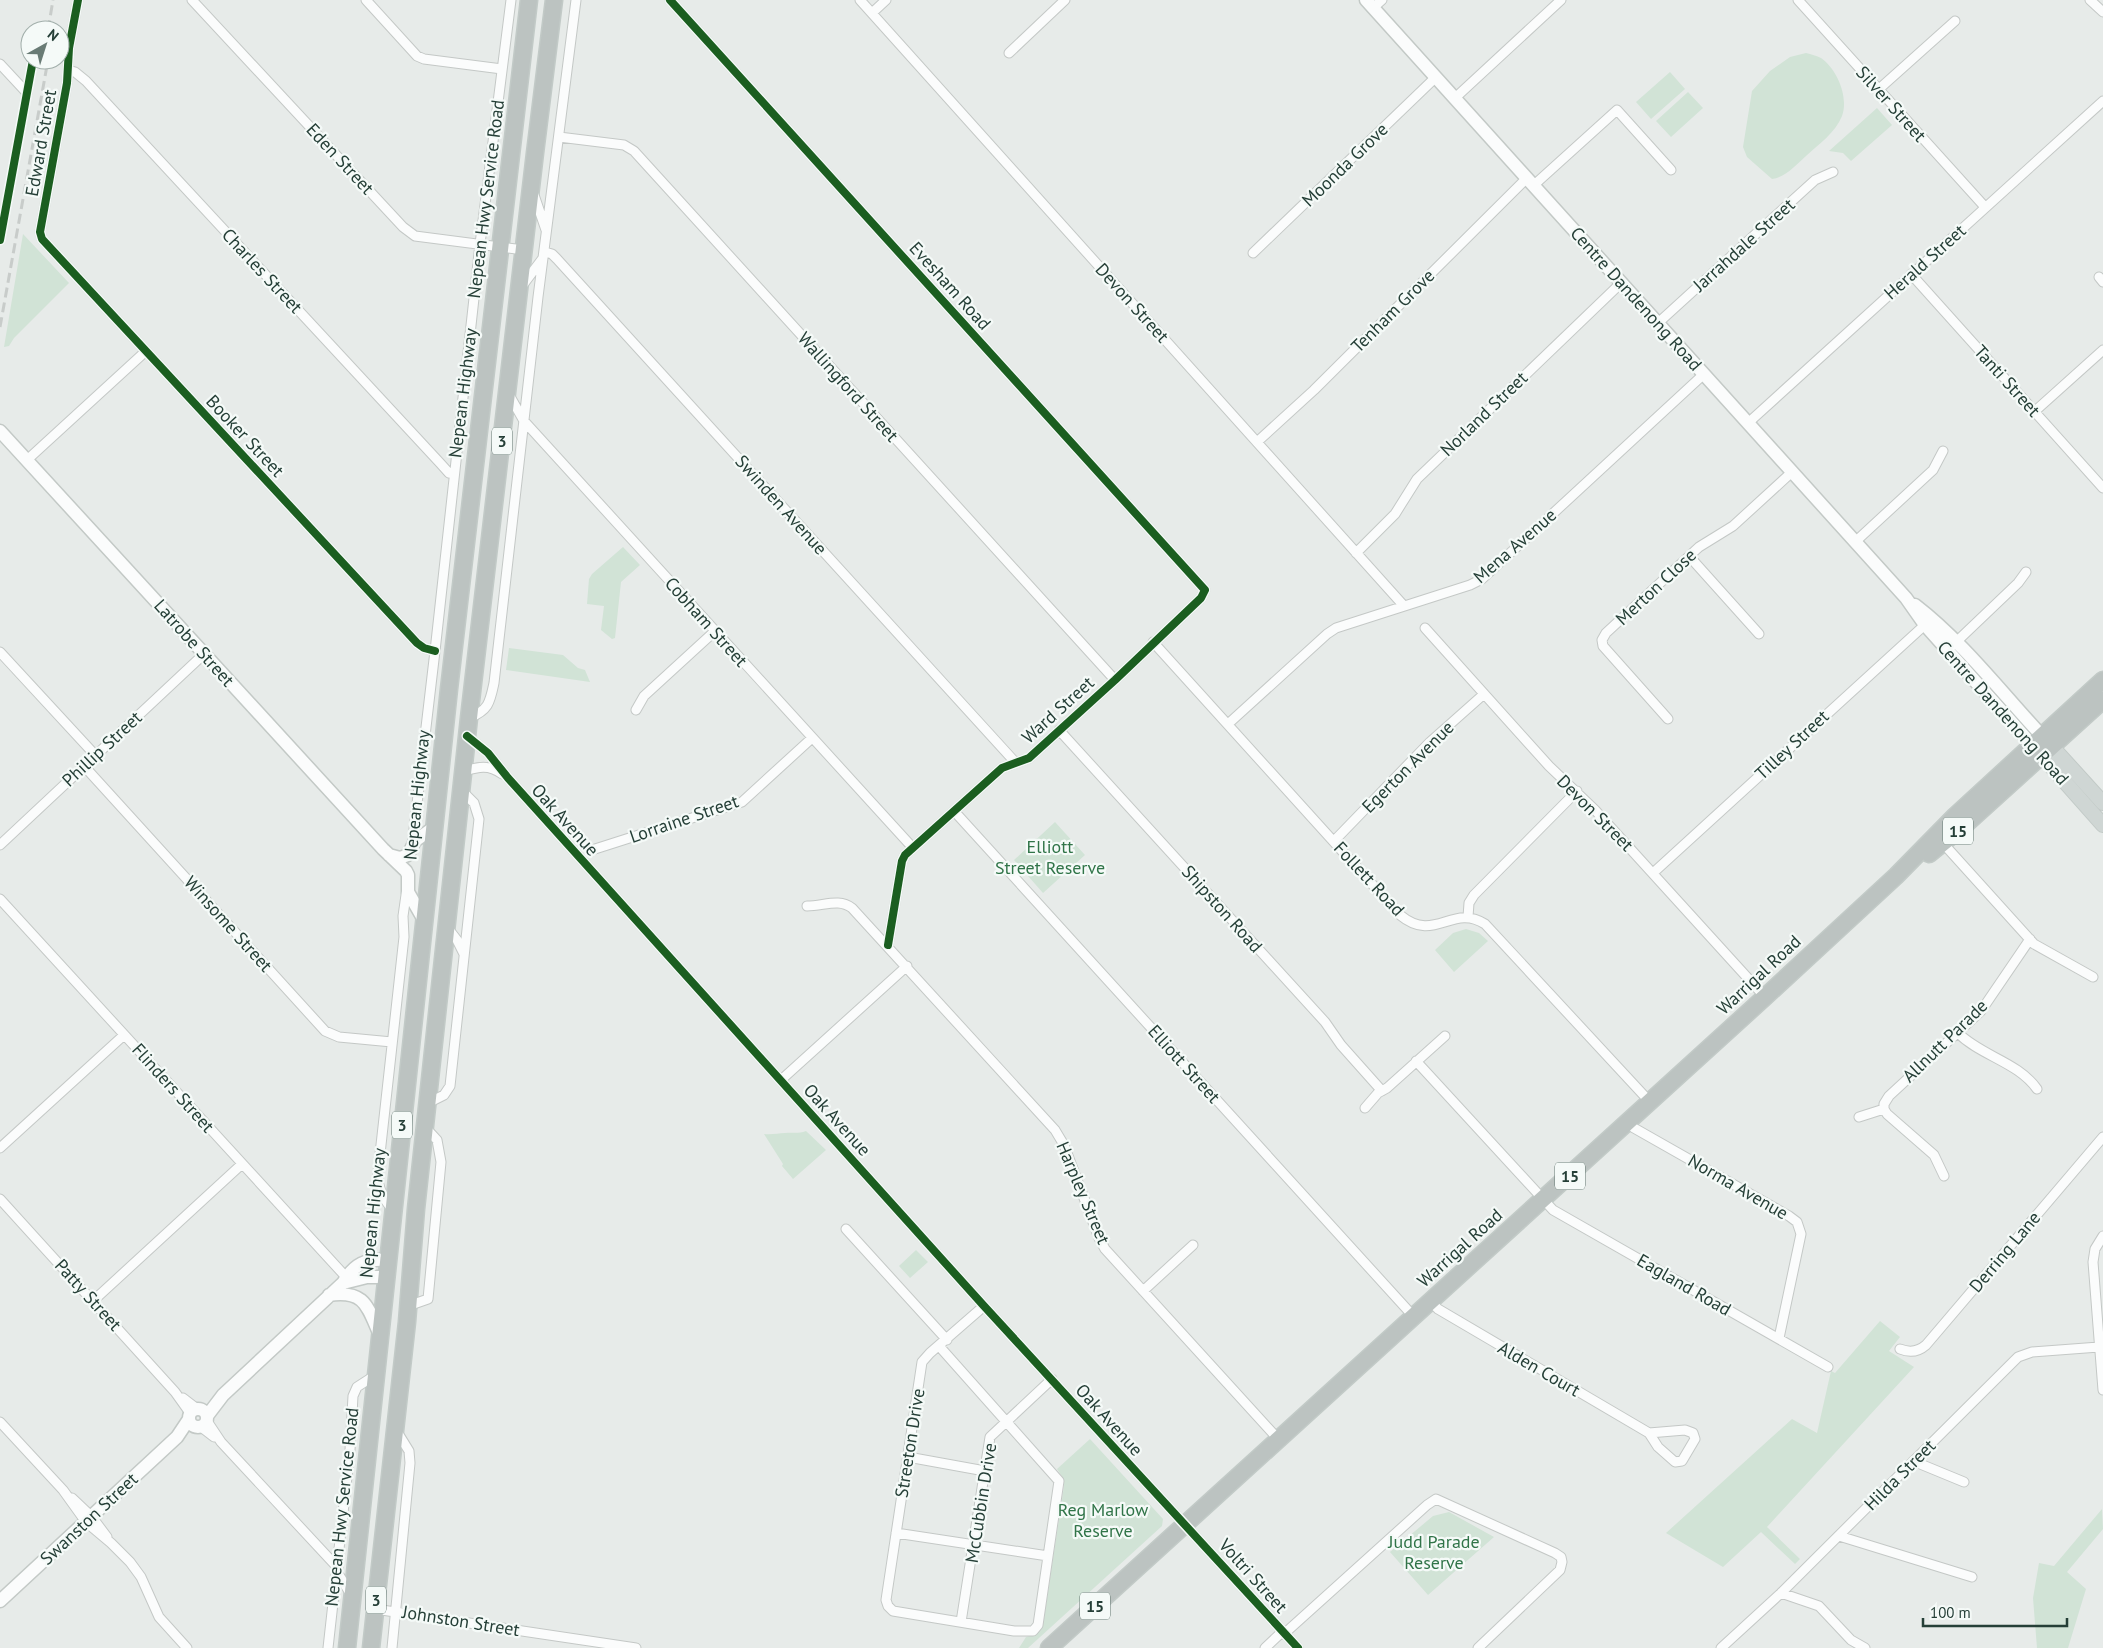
<svg xmlns="http://www.w3.org/2000/svg" width="2103" height="1648" viewBox="0 0 2103 1648" font-family="'PT Sans',sans-serif">
  <style>
    .green { fill: #d1e3d6 }
    .lines { fill: none; stroke-linecap: round; stroke-linejoin: round }
    .street-casing { stroke: #c4c8c6; stroke-width: 11 }
    .secondary-casing { stroke: #c3c9c6; stroke-width: 15 }
    .primary-casing { stroke: #c2cac7; stroke-width: 16 }
    .highway-casing { stroke: #c2cac7; stroke-width: 19 }
    .street { stroke: #fbfcfc; stroke-width: 9 }
    .secondary { stroke: #fbfcfc; stroke-width: 12 }
    .primary { stroke: #cfd6d4; stroke-width: 14 }
    .highway { stroke: #bcc3c1; stroke-width: 16 }
    .rail { stroke: #c8ccca; stroke-width: 3; stroke-dasharray: 10 5; stroke-linecap: butt }
    .cycleway-casing { stroke: #f5faf8; stroke-width: 11 }
    .cycleway { stroke: #1b5e20; stroke-width: 8 }
    .labels { text-anchor: middle; stroke-width: 4.5; stroke-linejoin: round; paint-order: stroke }
    .shield { fill: #f5faf8; stroke: #637771; stroke-width: 1 }
    .shield-label { font-size: 16px; font-weight: bold; fill: #253f37 }
    .street-label { font-size: 18px; fill: #253f37; stroke: #f5faf8 }
    .park-label { font-size: 18px; fill: #307448; stroke: #f5faf8 }
  </style>
  <rect width="100%" height="100%" fill="#e7ebe9"/>
  <path class="green" d="M 1806,53 C 1811,54 1817,56 1821,58 C 1837,69 1849,97 1842,116 C 1836,132 1818,145 1806,156 C 1796,165 1786,177 1772,179 L 1747,157 L 1743,147 L 1752,91 L 1770,71 L 1790,57 Z
    M 1670,72 L 1685,89 L 1651,119 L 1636,102 Z
    M 1688,92 L 1703,108 L 1671,137 L 1656,121 Z
    M 1877,108 L 1892,125 L 1851,161 L 1843,153 L 1829,151 Z
    M 23,234 L 69,283 L 14,338 L 9,346 L 4,347 Z
    M 623,547 L 640,565 L 621,582 L 615,638 L 612,639 L 601,630 L 604,606 L 587,604 L 589,579 L 592,574 Z
    M 509,648 L 563,655 L 578,668 L 585,670 L 590,682 L 506,670 Z
    M 1055,822 L 1085,855 L 1043,893 L 1014,860 Z
    M 1466,929 L 1479,933 L 1488,941 L 1454,972 L 1435,950 L 1453,933 Z
    M 806,1131 L 826,1150 L 793,1179 L 782,1166 L 783,1164 L 764,1134 C 772,1135 778,1133 785,1133 C 793,1132 798,1134 806,1131 Z
    M 916,1250 L 928,1262 L 910,1278 L 899,1266 Z
    M 1880,1321 L 1900,1337 L 1889,1351 L 1914,1367 L 1767,1527 L 1800,1559 L 1795,1564 L 1761,1532 L 1723,1567 L 1666,1533 L 1792,1419 L 1817,1433 L 1831,1371 L 1835,1373 Z
    M 1090,1439 L 1163,1519 L 1162,1526 L 1028,1648 L 1019,1648 L 1026,1637 L 1033,1635 L 1043,1625 L 1064,1486 L 1063,1478 L 1057,1469 Z
    M 2102,1509 L 2103,1529 L 2067,1572 L 2086,1589 L 2068,1648 L 2037,1648 L 2033,1598 L 2039,1563 L 2054,1566 Z
    M 1449,1512 L 1494,1537 L 1428,1595 L 1390,1552 L 1433,1516 Z"/>
  <g class="lines">
    <g class="street-casing">
      <path id="street" d="M 78,0 L 69,48 L 67,83 L 40,232 L 42,239 L 417,643 L 424,648 L 435,651
        M 192,0 L 403,227 L 415,236 L 524,250
        M 366,0 L 417,56 L 424,59 L 502,69
        M 670,0 L 1205,590 L 1201,598 L 1115,680 L 1029,758 L 1002,768 L 905,855 L 902,861 L 888,945
        M 860,0 L 1404,606
        M 1798,0 L 1985,207
        M 2090,0 L 2103,12
        M 1373,8 L 1382,0
        M 872,13 L 886,0
        M 1009,53 L 1065,0
        M 0,64 L 27,93
        M 68,70 L 75,72 L 86,81 L 440,463 L 449,473 L 454,474
        M 1879,89 L 1955,21
        M 1455,98 L 1561,0
        M 559,137 L 624,145 L 634,151 L 1115,680
        M 1534,185 L 1617,110 L 1671,170
        M 534,195 L 546,230
        M 545,252 L 552,254 L 557,259 L 1015,762
        M 1253,253 L 1436,77
        M 1911,274 L 2103,488
        M 2099,277 L 2103,282
        M 522,286 L 543,258
        M 1658,323 L 1815,180 L 1833,172
        M 508,393 L 524,421 L 913,848
        M 2034,412 L 2103,350
        M 1748,423 L 2103,101
        M 1257,442 L 1314,390 L 1527,178
        M 27,460 L 146,351
        M 1855,542 L 1933,470 L 1943,451
        M 1356,553 L 1395,514 L 1417,479 L 1621,283
        M 1689,556 L 1759,634
        M 1425,628 L 1549,766 L 1595,810 L 1765,997
        M 1153,642 L 1400,915 C 1435,944 1452,903 1485,924 L 1650,1102
        M 1953,645 L 2018,583 L 2026,572
        M 0,652 L 96,756
        M 636,710 L 644,696 L 715,631
        M 469,718 C 489,710 490,702 494,683 L 538,297 L 576,0
        M 1668,719 L 1603,646 L 1602,640 L 1606,633 L 1699,547 L 1733,526 L 1792,472
        M 1228,724 L 1327,634 L 1336,628 L 1470,585 L 1482,579 L 1704,374
        M 1059,730 L 1325,1022 L 1341,1045 L 1382,1091
        M 467,736 L 488,753 L 508,778 L 984,1306 L 1298,1648
        M 84,766 L 325,1031 L 339,1037 L 392,1042
        M 464,771 C 478,767 489,764 502,774
        M 954,811 L 1414,1317
        M 1334,841 L 1430,742 L 1484,694
        M 1941,841 L 2034,944 L 2093,977
        M 0,845 L 204,654
        M 412,846 L 435,651 L 480,244 L 511,0
        M 595,849 L 742,802 L 812,738
        M 1653,873 L 1928,622
        M 0,899 L 346,1277
        M 807,906 C 824,906 839,898 852,908 L 1055,1130 L 1064,1145 L 1099,1238 L 1105,1249 L 1279,1440
        M 1468,917 L 1469,903 L 1474,895 L 1577,791
        M 447,927 L 457,940 L 464,954
        M 1958,1033 C 1981,1056 2018,1062 2037,1089
        M 1416,1061 L 1553,1210 L 1828,1367
        M 781,1080 L 907,966
        M 428,1103 L 444,1095 L 450,1086 L 479,819 L 474,803 L 462,791
        M 1365,1108 L 1378,1093 L 1387,1088 L 1445,1036
        M 1884,1109 L 1887,1114 L 1934,1155 L 1944,1176
        M 1859,1117 L 1884,1109 L 1884,1104 L 1889,1096 L 1981,1011 L 2030,939
        M 1628,1122 L 1634,1128 L 1789,1216 L 1797,1222 L 1801,1234 L 1779,1338
        M 0,1148 L 124,1035
        M 0,1199 L 175,1392 L 190,1413
        M 392,1209 C 383,1198 377,1188 378,1172 L 404,937 L 403,916 L 407,888
        M 846,1229 L 947,1340
        M 2103,1236 L 2095,1249 L 2093,1262 L 2103,1390
        M 1143,1291 L 1193,1245
        M 93,1301 L 242,1164
        M 1431,1302 L 1438,1309 L 1649,1433 L 1658,1447 L 1675,1462 L 1682,1461 L 1695,1439 L 1693,1433 L 1685,1430 L 1649,1433
        M 408,1306 L 428,1299 L 441,1162 L 437,1140 L 425,1127
        M 939,1346 L 1059,1481 L 1038,1625 L 1033,1631 L 1014,1631 L 893,1611 L 888,1606 L 886,1600 L 922,1362 L 930,1353 L 984,1306
        M 1900,1349 C 1910,1353 1918,1352 1926,1345 L 2103,1137
        M 183,1398 L 196,1408
        M 207,1421 L 221,1442 L 338,1568
        M 0,1422 L 63,1490 L 86,1522 L 111,1543 L 130,1562 L 141,1577 L 159,1617 L 187,1648
        M 201,1427 L 214,1437
        M 908,1457 L 985,1471
        M 1913,1461 L 1964,1482
        M 72,1498 L 92,1517 L 107,1537
        M 896,1533 L 1048,1556
        M 1839,1536 L 1972,1577
        M 337,1572 L 352,1596
        M 1781,1593 L 1819,1606 L 1851,1640 L 1865,1648
        M 375,1609 L 636,1648
        M 961,1622 L 990,1437 L 1052,1379
        M 1285,1633 L 1427,1505 L 1436,1499 L 1555,1553 L 1561,1557 L 1562,1562 L 1560,1570 L 1478,1648
        M 328,1648 L 350,1450 L 353,1396 L 357,1387 L 374,1376
        M 392,1648 L 410,1463 L 409,1451 L 396,1430
        M 1265,1648 L 1283,1631
        M 1721,1648 L 1781,1593 L 2018,1357 L 2032,1352 L 2099,1347"/>
    </g>
    <g class="secondary-casing">
      <path id="secondary" d="M 1366,0 L 1906,598 L 1925,625 L 2032,745
        M 0,431 L 383,849 L 406,871 L 408,875 L 408,892 L 424,920
        M 1915,605 C 1963,642 2001,692 2042,736
        M 389,855 L 400,858 L 408,855 L 415,841 L 433,828
        M 343,1283 L 367,1277 L 386,1277
        M 329,1295 C 364,1290 367,1305 379,1333
        M189 1418a9 9 0 1 1 18 0a9 9 0 1 1-18 0Z
        M 207,1416 L 223,1395 L 343,1283 C 354,1264 366,1258 388,1260
        M 0,1601 L 177,1437 L 189,1419"/>
    </g>
    <g class="primary-casing">
      <path id="primary" d="M 2046,740 L 2103,803
        M 2034,747 L 2103,825"/>
    </g>
    <g class="highway-casing">
      <path id="highway" d="M 1929,854 L 1966,824 L 2103,700
        M 347,1648 L 449,689 L 529,0
        M 371,1648 L 407,1322 L 416,1209 L 469,718 L 535,153 L 554,0
        M 1049,1648 L 1765,997 L 1896,876 L 1955,816 L 2103,680"/>
    </g>
    <use href="#street" class="street"/>
    <use href="#secondary" class="secondary"/>
    <use href="#primary" class="primary"/>
    <use href="#highway" class="highway"/>
    <path class="rail" d="M 48,30 L 53,0
      M 0,327 L 48,60"/>
    <g class="cycleway-casing">
      <path id="cycleway" d="M 78,0 L 69,48 L 67,83 L 40,232 L 42,239 L 417,643 L 424,648 L 435,651
        M 670,0 L 1205,590 L 1201,598 L 1115,680 L 1029,758 L 1002,768 L 905,855 L 902,861 L 888,945
        M 0,240 L 33,60
        M 467,736 L 488,753 L 508,778 L 984,1306 L 1298,1648"/>
    </g>
    <use href="#cycleway" class="cycleway"/>
  </g>
  <g class="labels">
    <g class="shield">
      <rect x="492" y="427.5" width="20" height="27" rx="4"/>
      <rect x="1943" y="817.5" width="30" height="27" rx="4"/>
      <rect x="392" y="1111.5" width="20" height="27" rx="4"/>
      <rect x="1555" y="1162.5" width="30" height="27" rx="4"/>
      <rect x="366" y="1586.5" width="20" height="27" rx="4"/>
      <rect x="1080" y="1592.5" width="30" height="27" rx="4"/>
    </g>
    <g class="shield-label">
      <text x="502" y="447">3</text>
      <text x="1958" y="837">15</text>
      <text x="402" y="1131">3</text>
      <text x="1570" y="1182">15</text>
      <text x="376" y="1606">3</text>
      <text x="1095" y="1612">15</text>
    </g>
    <g class="street-label">
      <text transform="translate(1891 104) rotate(48)" y="6">Silver Street</text>
      <text transform="translate(41 143) rotate(-80)" y="6">Edward Street</text>
      <text transform="translate(340 159) rotate(47)" y="6">Eden Street</text>
      <text transform="translate(1345 165) rotate(-44)" y="6">Moonda Grove</text>
      <text transform="translate(486 199) rotate(-83)" y="6">Nepean Hwy Service Road</text>
      <text transform="translate(1744 245) rotate(-42)" y="6">Jarrahdale Street</text>
      <text transform="translate(1925 262) rotate(-42)" y="6">Herald Street</text>
      <text transform="translate(262 271) rotate(47)" y="6">Charles Street</text>
      <text transform="translate(950 286) rotate(48)" y="6">Evesham Road</text>
      <text transform="translate(1636 299) rotate(48)" y="6">Centre Dandenong Road</text>
      <text transform="translate(1132 303) rotate(48)" y="6">Devon Street</text>
      <text transform="translate(1393 311) rotate(-45)" y="6">Tenham Grove</text>
      <text transform="translate(2007 381) rotate(48)" y="6">Tanti Street</text>
      <text transform="translate(848 387) rotate(48)" y="6">Wallingford Street</text>
      <text transform="translate(463 393) rotate(-83)" y="6">Nepean Highway</text>
      <text transform="translate(1484 414) rotate(-44)" y="6">Norland Street</text>
      <text transform="translate(245 436) rotate(47)" y="6">Booker Street</text>
      <text transform="translate(781 505) rotate(48)" y="6">Swinden Avenue</text>
      <text transform="translate(1515 546) rotate(-41)" y="6">Mena Avenue</text>
      <text transform="translate(1656 587) rotate(-43)" y="6">Merton Close</text>
      <text transform="translate(706 622) rotate(48)" y="6">Cobham Street</text>
      <text transform="translate(194 643) rotate(48)" y="6">Latrobe Street</text>
      <text transform="translate(1058 710) rotate(-42)" y="6">Ward Street</text>
      <text transform="translate(2003 713) rotate(48)" y="6">Centre Dandenong Road</text>
      <text transform="translate(1792 745) rotate(-43)" y="6">Tilley Street</text>
      <text transform="translate(102 749) rotate(-43)" y="6">Phillip Street</text>
      <text transform="translate(1408 767) rotate(-45)" y="6">Egerton Avenue</text>
      <text transform="translate(417 795) rotate(-84)" y="6">Nepean Highway</text>
      <text transform="translate(1595 813) rotate(45)" y="6">Devon Street</text>
      <text transform="translate(684 819) rotate(-19)" y="6">Lorraine Street</text>
      <text transform="translate(565 820) rotate(48)" y="6">Oak Avenue</text>
      <text transform="translate(1369 879) rotate(47)" y="6">Follett Road</text>
      <text transform="translate(1222 909) rotate(48)" y="6">Shipston Road</text>
      <text transform="translate(228 924) rotate(48)" y="6">Winsome Street</text>
      <text transform="translate(1759 975) rotate(-43)" y="6">Warrigal Road</text>
      <text transform="translate(1945 1041) rotate(-44)" y="6">Allnutt Parade</text>
      <text transform="translate(1184 1064) rotate(48)" y="6">Elliott Street</text>
      <text transform="translate(173 1088) rotate(48)" y="6">Flinders Street</text>
      <text transform="translate(837 1120) rotate(48)" y="6">Oak Avenue</text>
      <text transform="translate(1738 1187) rotate(30)" y="6">Norma Avenue</text>
      <text transform="translate(1083 1193) rotate(67)" y="6">Harpley Street</text>
      <text transform="translate(373 1213) rotate(-84)" y="6">Nepean Highway</text>
      <text transform="translate(1460 1248) rotate(-42)" y="6">Warrigal Road</text>
      <text transform="translate(2005 1252) rotate(-50)" y="6">Derring Lane</text>
      <text transform="translate(1684 1285) rotate(30)" y="6">Eagland Road</text>
      <text transform="translate(88 1295) rotate(48)" y="6">Patty Street</text>
      <text transform="translate(1539 1369) rotate(30)" y="6">Alden Court</text>
      <text transform="translate(1109 1420) rotate(48)" y="6">Oak Avenue</text>
      <text transform="translate(910 1443) rotate(-81)" y="6">Streeton Drive</text>
      <text transform="translate(1900 1475) rotate(-45)" y="6">Hilda Street</text>
      <text transform="translate(981 1503) rotate(-81)" y="6">McCubbin Drive</text>
      <text transform="translate(342 1507) rotate(-84)" y="6">Nepean Hwy Service Road</text>
      <text transform="translate(89 1519) rotate(-43)" y="6">Swanston Street</text>
      <text transform="translate(1253 1576) rotate(48)" y="6">Voltri Street</text>
      <text transform="translate(461 1621) rotate(9)" y="6">Johnston Street</text>
    </g>
    <g class="park-label">
      <text x="1050" y="853">Elliott<tspan x="1050" dy="21">Street Reserve</tspan></text>
      <text x="1103" y="1516">Reg Marlow<tspan x="1103" dy="21">Reserve</tspan></text>
      <text x="1434" y="1548">Judd Parade<tspan x="1434" dy="21">Reserve</tspan></text>
    </g>
  </g>
  <g transform="translate(45 45) rotate(39)"><circle r="24" fill="#f5faf8" stroke="#a2afab"/>
  <path d="M0-4L9 19L0 12L-9 19Z" fill="#697b75"/>
  <text y="-8" font-size="14" font-weight="bold" text-anchor="middle" fill="#253f37">N</text>
  </g>
  <path d="M1923 1618v8h144v-8" fill="none" stroke="#253f37" stroke-width="2.5"/>
  <text x="1930" y="1618" font-size="15" fill="#253f37" stroke="#f5faf8" stroke-width="4" paint-order="stroke">100 m</text>
</svg>
